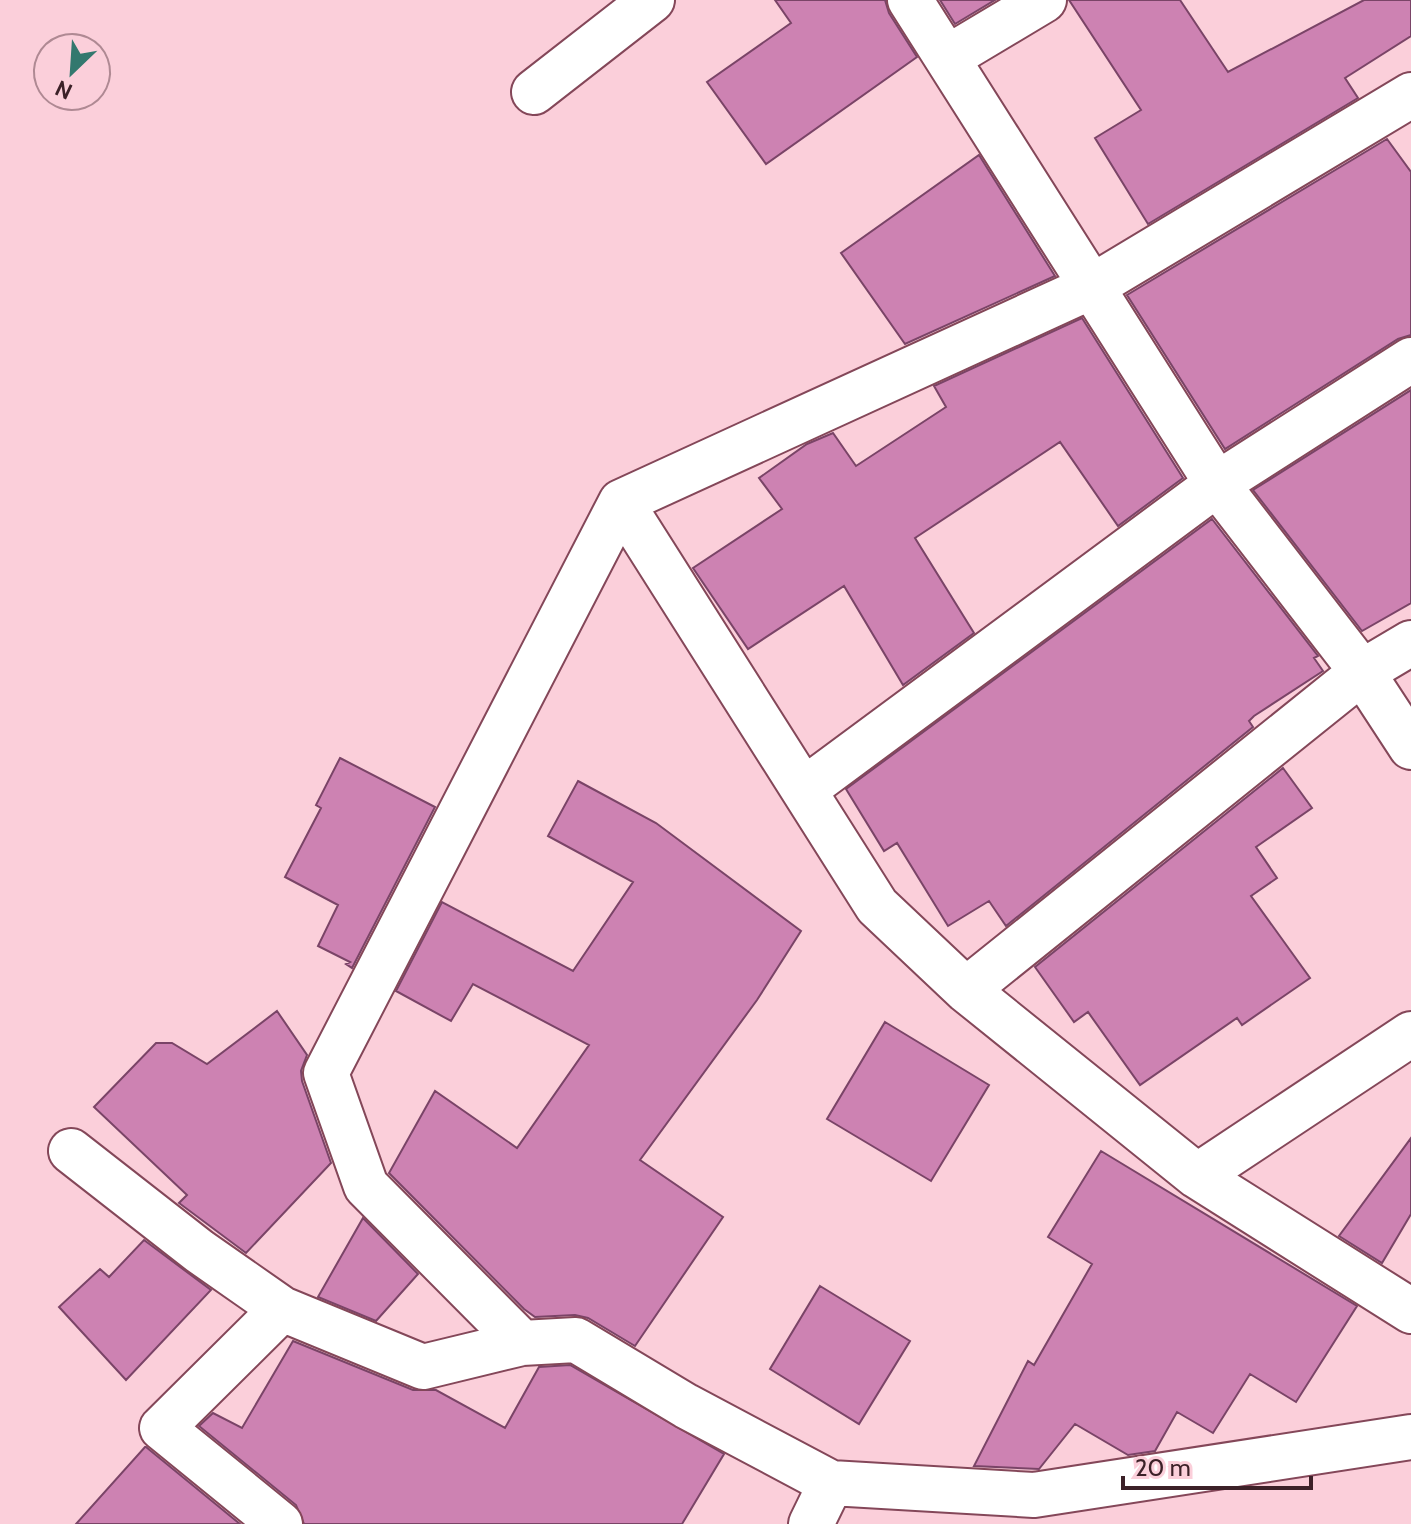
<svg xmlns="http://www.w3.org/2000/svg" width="1411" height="1524" viewBox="0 0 1411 1524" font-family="Cabin,sans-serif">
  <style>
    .building { fill: #cd82b2; stroke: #7a4467; stroke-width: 2 }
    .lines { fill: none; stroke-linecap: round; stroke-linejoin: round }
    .minor-casing { stroke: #844759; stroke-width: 48 }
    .minor { stroke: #fff; stroke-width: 44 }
  </style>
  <rect width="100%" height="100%" fill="#fbcfda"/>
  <path class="building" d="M 775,0 L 885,0 L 889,13 L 917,57 L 766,164 L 707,82 L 791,23 Z
    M 940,0 L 995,0 L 955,24 Z
    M 1069,0 L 1180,0 L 1228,72 L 1364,0 L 1411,0 L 1411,36 L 1345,78 L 1358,98 L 1148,224 L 1095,138 L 1141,110 Z
    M 1387,139 L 1411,172 L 1411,335 L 1398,339 L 1225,449 L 1127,295 Z
    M 979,155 L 1055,276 L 905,344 L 841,253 Z
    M 1082,318 L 1183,478 L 1118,526 L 1060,442 L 915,538 L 974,633 L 903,685 L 844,586 L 748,649 L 693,568 L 782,509 L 759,478 L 807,444 L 833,433 L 856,466 L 946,407 L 934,386 Z
    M 1411,390 L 1411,603 L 1362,631 L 1253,490 Z
    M 1212,519 L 1318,656 L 1314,658 L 1323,671 L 1254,716 L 1249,721 L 1253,727 L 1006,926 L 989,901 L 948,926 L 897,843 L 884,851 L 846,789 Z
    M 340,758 L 435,807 L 352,968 L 346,964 L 350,962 L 318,946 L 338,905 L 285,877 L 321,808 L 316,805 Z
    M 1283,768 L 1312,808 L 1256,847 L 1277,878 L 1251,896 L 1310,978 L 1242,1025 L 1237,1018 L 1140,1085 L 1088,1012 L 1074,1022 L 1035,967 Z
    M 578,781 L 656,823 L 801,931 L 757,1000 L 640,1160 L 723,1217 L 635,1346 L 588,1318 L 575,1315 L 535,1317 L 524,1309 L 389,1173 L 435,1091 L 517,1148 L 589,1045 L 473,984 L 451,1021 L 396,991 L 442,902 L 573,971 L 633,882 L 548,836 Z
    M 277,1011 L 307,1055 L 301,1071 L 302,1081 L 331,1163 L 246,1253 L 179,1203 L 187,1195 L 94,1107 L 156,1043 L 172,1043 L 207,1064 Z
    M 885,1022 L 989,1085 L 931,1181 L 827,1119 Z
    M 1411,1138 L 1411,1214 L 1382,1263 L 1339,1236 Z
    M 1101,1151 L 1357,1306 L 1296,1402 L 1250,1374 L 1213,1433 L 1177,1412 L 1155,1451 L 1128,1455 L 1075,1424 L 1039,1469 L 974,1466 L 1028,1361 L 1034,1365 L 1092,1264 L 1048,1237 Z
    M 363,1218 L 418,1274 L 376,1321 L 318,1297 Z
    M 144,1240 L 211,1290 L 126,1380 L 59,1307 L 100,1269 L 109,1277 Z
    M 820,1286 L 910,1341 L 859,1424 L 770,1369 Z
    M 293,1341 L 413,1390 L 436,1390 L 505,1428 L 539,1367 L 570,1365 L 724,1454 L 682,1524 L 304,1524 L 296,1505 L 199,1426 L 213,1413 L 242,1428 Z
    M 145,1447 L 146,1447 L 240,1524 L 76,1524 Z"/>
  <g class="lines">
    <g class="minor-casing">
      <path id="minor" d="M 910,0 L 1217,484 L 1362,672 L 1411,747
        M 947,58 L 1044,0
        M 534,92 L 652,0
        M 1411,95 L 1093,286 L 621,502 L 877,906 L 966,990 L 1197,1176 L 1411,1311
        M 805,789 L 1217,484 L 1411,360
        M 966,990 L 1362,672 L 1411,643
        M 71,1151 L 199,1251 L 282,1309 L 423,1367 L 522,1343 L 576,1340 L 686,1406 L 831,1483 L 1034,1495 L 1411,1437
        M 1197,1176 L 1411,1034
        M 522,1343 L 366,1186 L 326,1073 L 621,502
        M 280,1524 L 162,1428 L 282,1309
        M 811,1524 L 831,1483"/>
    </g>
    <use href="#minor" class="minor"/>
  </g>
  <g transform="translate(72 72) rotate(205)"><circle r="38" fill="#fbcfda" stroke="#af8993" stroke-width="2"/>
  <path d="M0-6L14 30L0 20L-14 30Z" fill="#33786e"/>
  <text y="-12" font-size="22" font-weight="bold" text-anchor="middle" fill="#3c2128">N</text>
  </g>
  <path d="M1123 1476v12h188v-12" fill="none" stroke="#3c2128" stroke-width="4"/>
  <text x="1135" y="1476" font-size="24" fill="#3c2128" stroke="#fbcfda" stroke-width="6" paint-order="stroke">20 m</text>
</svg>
